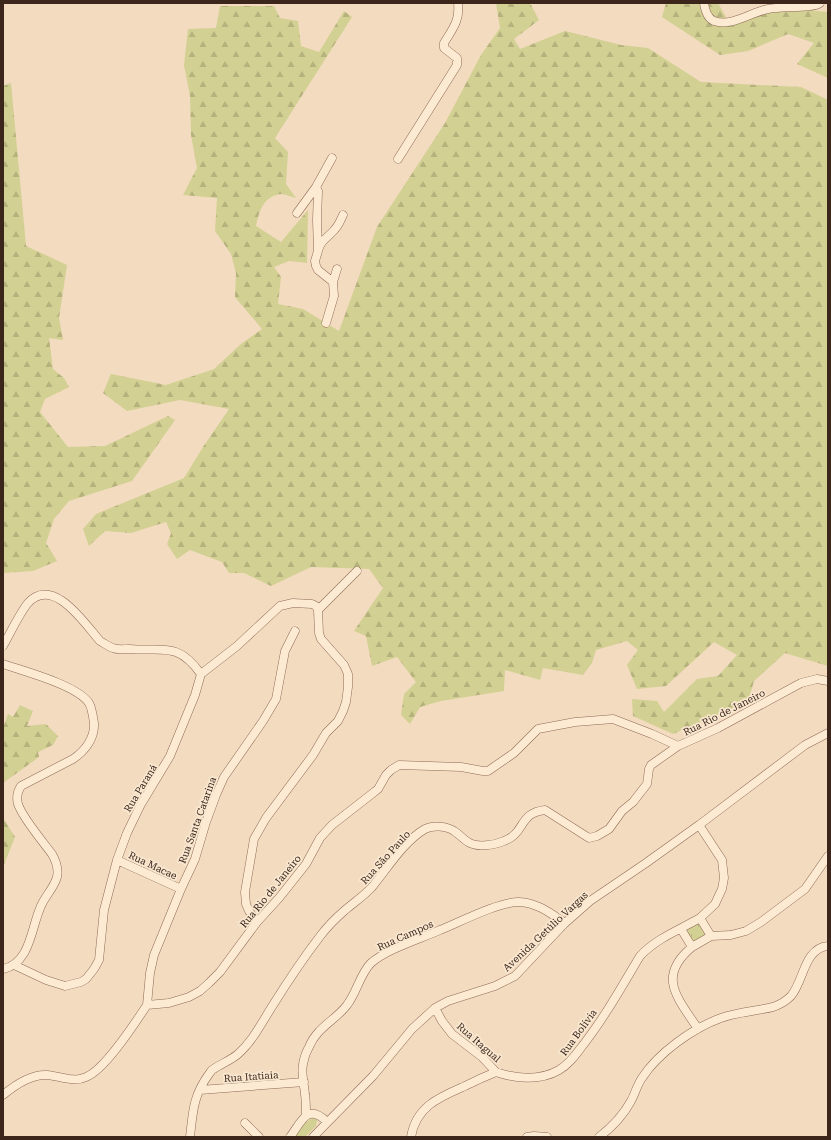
<svg xmlns="http://www.w3.org/2000/svg" width="831" height="1140" viewBox="0 0 831 1140" font-family="'Roboto Serif',serif">
  <style>
    .grass { fill: #d2d092 }
    .forest { fill: url(#forest-firs) }
    .park { fill: url(#park-tufts) }
    .lines { fill: none; stroke-linecap: round; stroke-linejoin: round }
    .minor-casing { stroke: #8e6a55; stroke-width: 9 }
    .minor { stroke: #fdead3; stroke-width: 8 }
    .labels { text-anchor: middle; stroke-width: 3.5; stroke-linejoin: round; paint-order: stroke }
    .street-label { font-size: 10px; fill: #3c261b; stroke: #f9e7d0 }
  </style>
  <defs>
    <pattern id="forest-firs" width="22" height="20" patternUnits="userSpaceOnUse"><rect width="22" height="20" fill="#d2d092"/><path d="M5 1l3.5 6h-7zM16 11l3.5 6h-7z" fill="#b5b27d"/></pattern>
    <pattern id="park-tufts" width="24" height="20" patternUnits="userSpaceOnUse"><rect width="24" height="20" fill="#d2d092"/><path d="M3 7l-1-3M5 7V3M7 7l1-3M15 17l-1-3M17 17v-4M19 17l1-3" fill="none" stroke="#b5b27d"/></pattern>
  </defs>
  <rect width="100%" height="100%" fill="#f3dbbf"/>
  <path class="grass" d="M 313,1118 L 317,1120 L 316,1126 L 305,1137 L 295,1137 L 305,1123 Z"/>
  <path class="forest" d="M 496,3 L 530,3 L 539,20 L 514,39 L 520,49 L 565,31 L 621,45 L 648,48 L 701,82 L 801,87 L 828,100 L 828,666 L 785,653 L 754,681 L 748,702 L 673,734 L 633,716 L 632,699 L 657,701 L 664,712 L 697,679 L 718,676 L 737,655 L 714,642 L 666,686 L 637,689 L 627,665 L 638,650 L 627,641 L 596,650 L 592,663 L 583,675 L 543,668 L 540,680 L 505,670 L 504,691 L 441,701 L 420,707 L 410,724 L 401,715 L 404,694 L 416,682 L 397,657 L 372,666 L 366,636 L 354,631 L 383,588 L 369,569 L 311,567 L 271,586 L 244,573 L 229,573 L 222,562 L 190,550 L 177,559 L 167,544 L 171,533 L 166,522 L 131,533 L 105,531 L 89,546 L 83,529 L 96,514 L 184,478 L 203,447 L 229,409 L 180,400 L 127,411 L 103,393 L 111,374 L 166,385 L 214,369 L 241,344 L 262,329 L 235,297 L 236,273 L 231,254 L 215,231 L 217,198 L 183,195 L 197,168 L 191,135 L 190,96 L 184,65 L 188,29 L 216,28 L 220,6 L 274,6 L 280,18 L 298,21 L 301,46 L 319,52 L 344,11 L 352,17 L 275,138 L 288,152 L 286,184 L 296,198 C 292,197 285,194 281,194 C 263,196 259,212 256,226 L 281,242 L 308,210 L 307,263 L 289,261 L 274,267 L 281,277 L 278,304 L 303,309 L 339,331 L 377,227 L 445,123 L 481,55 L 500,28 Z
    M 666,3 L 718,3 L 727,19 L 796,9 L 828,12 L 828,78 L 797,64 L 814,43 L 788,34 L 748,51 L 720,55 L 662,17 Z
    M 11,83 L 26,246 L 67,265 L 59,318 L 63,340 L 49,338 L 53,369 L 64,378 L 69,387 L 45,399 L 40,412 L 68,447 L 105,446 L 168,416 L 175,420 L 132,481 L 69,501 L 54,519 L 46,543 L 57,561 L 33,571 L 3,573 L 3,86 Z
    M 20,705 L 33,711 L 27,726 L 46,724 L 58,736 L 53,745 L 38,752 L 39,757 L 3,783 L 3,728 L 8,714 L 13,717 Z
    M 3,818 L 15,837 L 3,867 Z"/>
  <path class="park" d="M 698,922 L 703,927 L 705,934 L 704,937 L 693,942 L 686,931 L 687,928 Z"/>
  <g class="lines">
    <g class="minor-casing">
      <path id="minor" d="M 704,3 C 705,10 707,18 714,21 C 733,27 751,12 768,9 C 781,6 813,9 820,3
        M 398,159 L 457,65 L 457,58 L 444,48 L 444,43 C 453,28 460,21 458,3
        M 316,187 L 318,191 L 317,220 L 318,251 L 315,261 L 316,266 L 318,270 L 333,282
        M 297,213 L 316,187 L 332,158
        M 319,248 C 321,240 330,236 335,229 C 339,225 341,219 343,215
        M 326,323 L 334,296 L 333,282 L 337,269
        M 318,610 L 357,571
        M 3,646 C 10,634 19,614 28,603 C 53,575 85,624 100,641 C 104,643 109,647 113,648 C 118,650 124,649 129,649 C 164,652 177,641 201,674
        M 3,664 C 23,671 77,685 89,703 C 92,708 93,717 94,723 C 95,738 85,751 73,759 L 21,786 C 17,792 16,797 18,804 C 22,817 43,842 52,854 C 56,861 59,868 57,877 C 54,888 45,896 41,906 C 31,927 31,963 3,969
        M 699,825 L 722,860 L 724,878 L 722,889 L 715,904 L 700,918
        M 117,860 L 181,889
        M 711,936 L 731,935 L 746,931 L 761,922 L 805,889 L 828,856
        M 692,947 C 656,977 678,998 698,1029
        M 14,965 L 46,980 L 65,986 L 81,982 L 86,979 L 94,969 L 99,960 L 104,910 L 117,860 L 127,833 L 140,806 L 170,756 L 195,695 L 201,674 L 237,646 L 280,606 L 293,603 L 312,604 L 316,606 L 318,610 L 319,633 L 321,639 L 344,665 L 348,674 L 348,687 L 346,702 L 343,711 L 338,721 L 326,733 L 313,755 L 266,818 L 254,839 L 245,892 L 246,904 L 249,911 L 257,922
        M 147,1005 L 150,973 L 154,955 L 181,889 L 195,859 L 206,822 L 216,795 L 224,777 L 263,721 L 276,699 L 285,651 L 295,631
        M 435,1008 L 442,1021 L 452,1034 L 482,1057 L 496,1072
        M 200,1090 L 304,1082
        M 3,1095 C 15,1085 31,1074 47,1075 C 60,1076 74,1083 86,1077 C 105,1070 135,1023 147,1005 L 169,1003 L 189,997 L 200,991 L 209,983 L 220,972 L 257,922 L 279,898 L 306,864 L 320,838 L 332,825 L 373,793 L 378,789 L 386,775 L 391,770 L 399,765 L 461,767 L 483,771 L 488,771 L 514,753 L 538,729 L 575,722 L 613,719 L 652,734 L 678,746 L 718,728 L 801,683 L 817,679 L 828,681
        M 306,1115 C 306,1108 306,1101 305,1094 C 304,1084 301,1073 303,1064 C 304,1058 306,1052 309,1047 C 317,1027 336,1020 347,1005 C 357,992 360,974 371,963 C 387,949 420,939 440,930 C 460,922 498,902 519,902 C 538,903 550,913 565,923
        M 245,1123 L 259,1137
        M 190,1137 C 193,1111 193,1096 209,1074 L 212,1070 C 220,1064 230,1061 238,1054 C 253,1041 262,1022 273,1005 C 288,981 304,957 321,935 C 328,926 336,918 344,911 C 353,903 364,896 372,887 C 387,869 404,841 425,829 C 433,825 447,826 454,831 C 459,834 463,839 468,842 C 477,848 495,845 504,841 C 526,833 518,813 545,810 L 589,838 L 597,836 L 609,829 L 622,811 L 633,802 L 647,784 L 649,769 L 651,765 L 678,746
        M 290,1137 C 301,1123 307,1102 327,1122
        M 313,1137 L 373,1076 L 412,1029 L 435,1008 L 448,1001 L 495,986 L 515,976 L 565,923 L 590,901 L 646,863 L 699,825 L 805,745 L 828,733
        M 411,1137 C 416,1106 440,1097 465,1086 C 475,1081 486,1076 496,1072 C 516,1079 540,1081 559,1070 C 568,1065 574,1057 580,1049 C 603,1020 621,988 640,956 C 657,938 679,930 700,918 L 711,936 L 692,947 L 681,929
        M 527,1137 L 534,1136 L 547,1137
        M 599,1137 C 611,1128 624,1114 631,1101 C 635,1094 637,1085 642,1078 C 658,1053 693,1028 721,1018 C 738,1012 756,1011 773,1007 C 779,1005 786,1001 791,996 C 804,981 804,948 828,946"/>
    </g>
    <use href="#minor" class="minor"/>
  </g>
  <g class="labels">
    <g class="street-label">
      <text transform="translate(724 712) rotate(-27)" y="4">Rua Rio de Janeiro</text>
      <text transform="translate(140 788) rotate(-59)" y="4">Rua Paraná</text>
      <text transform="translate(197 820) rotate(-70)" y="4">Rua Santa Catarina</text>
      <text transform="translate(385 857) rotate(-48)" y="4">Rua São Paulo</text>
      <text transform="translate(153 865) rotate(25)" y="4">Rua Macae</text>
      <text transform="translate(270 891) rotate(-51)" y="4">Rua Rio de Janeiro</text>
      <text transform="translate(545 931) rotate(-43)" y="4">Avenida Getúlio Vargas</text>
      <text transform="translate(405 935) rotate(-24)" y="4">Rua Campos</text>
      <text transform="translate(578 1032) rotate(-54)" y="4">Rua Bolívia</text>
      <text transform="translate(479 1042) rotate(41)" y="4">Rua Itagual</text>
      <text transform="translate(251 1076) rotate(-4)" y="4">Rua Itatiaia</text>
    </g>
  </g>
  <rect width="831" height="1140" fill="none" stroke="#3c261b" stroke-width="8"/>
</svg>
